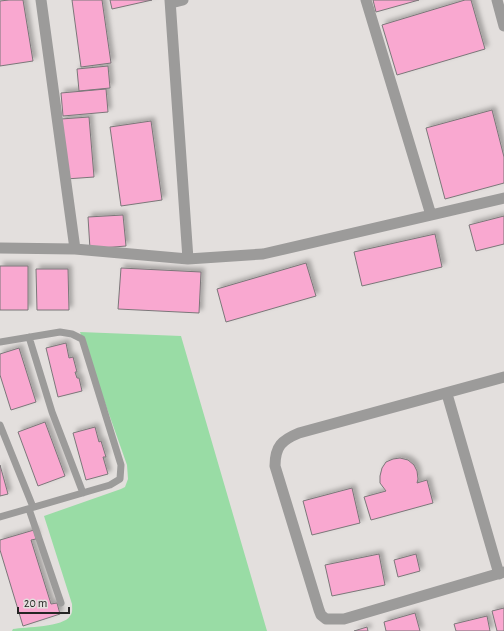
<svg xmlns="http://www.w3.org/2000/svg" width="504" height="631" viewBox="0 0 504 631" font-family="'Alegreya Sans',sans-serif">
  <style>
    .green { fill: #99dca5 }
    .building { fill: #f9a8d0; stroke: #7b7779; filter: url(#shadow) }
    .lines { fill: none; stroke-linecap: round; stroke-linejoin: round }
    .service { stroke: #9c9b9a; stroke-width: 7 }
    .minor { stroke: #9c9b9a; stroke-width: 11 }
  </style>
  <defs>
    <filter id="shadow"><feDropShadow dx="3.5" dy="-3.5" stdDeviation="2" flood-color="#0004"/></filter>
  </defs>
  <rect width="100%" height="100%" fill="#e3dfdd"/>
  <path class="green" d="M 80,332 L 181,336 L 267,631 L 12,631 L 13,629 C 25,627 64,627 70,616 C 73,613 72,608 72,604 L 44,516 L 121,489 L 125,487 L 128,479 L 127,465 Z"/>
  <path class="building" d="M 9,0 L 23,0 L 33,61 L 0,66 L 0,1 Z
    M 72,0 L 102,0 L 111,63 L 81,67 Z
    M 110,0 L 152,0 L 112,9 Z
    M 373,0 L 419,0 L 376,12 Z
    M 465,0 L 471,0 L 485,49 L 397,75 L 382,25 Z
    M 108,66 L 110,88 L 79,91 L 77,69 Z
    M 106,89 L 108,112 L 63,116 L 61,93 Z
    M 492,110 L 504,157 L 504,183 L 445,199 L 426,128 Z
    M 89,117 L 94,177 L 66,179 L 61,119 Z
    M 151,121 L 162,200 L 121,206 L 110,127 Z
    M 123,215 L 126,246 L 90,249 L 88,217 Z
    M 504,216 L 504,244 L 476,251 L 469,225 Z
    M 435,234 L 442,267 L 362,286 L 354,252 Z
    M 306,263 L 316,296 L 226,322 L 217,289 Z
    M 0,266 L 28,266 L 28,310 L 0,310 Z
    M 121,268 L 201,272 L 199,313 L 118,309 Z
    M 36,269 L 68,269 L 69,310 L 37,310 Z
    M 66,343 L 69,358 L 73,357 L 77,372 L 75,372 L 77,378 L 79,378 L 82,391 L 58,397 L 46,348 Z
    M 19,348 L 36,402 L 11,410 L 0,375 L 0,354 Z
    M 45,422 L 65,476 L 38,486 L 18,432 Z
    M 95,427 L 99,442 L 101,441 L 106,457 L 103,457 L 108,474 L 86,480 L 73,433 Z
    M 400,458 L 408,460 L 414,465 L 417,471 L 418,479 L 417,483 L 427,480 L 433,503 L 371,520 L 364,497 L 386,491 L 380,483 L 380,476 L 382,468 L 386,462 L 393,459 Z
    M 0,465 L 8,494 L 0,496 Z
    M 352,488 L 360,523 L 312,535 L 303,501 Z
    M 34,530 L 36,539 L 31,540 L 51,604 L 57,603 L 60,614 L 23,626 L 0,550 L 0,540 Z
    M 379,554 L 385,585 L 332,596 L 325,565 Z
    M 416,554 L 420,571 L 398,577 L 394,560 Z
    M 504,608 L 504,631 L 497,631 L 492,611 Z
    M 415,613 L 420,631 L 386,631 L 384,622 Z
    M 487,616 L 490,631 L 456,631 L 454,624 Z
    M 367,627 L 368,631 L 354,631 Z"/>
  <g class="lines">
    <path class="service" d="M 29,337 L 52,412 L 83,493
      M 0,342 L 60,332 L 72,334 L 82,339 L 121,465 L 120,479 L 110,485 L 0,517
      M 0,425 L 33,507
      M 29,509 L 61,603"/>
    <path class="minor" d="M 41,0 L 75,249
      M 170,0 L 188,259
      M 366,0 L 431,215
      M 497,0 L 504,26
      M 171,3 L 183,0
      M 0,248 L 75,249 L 188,259 L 263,254 L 504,198
      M 504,377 L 299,433 C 282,440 275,446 275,466 L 319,610 L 321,615 L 326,619 L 344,619 L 504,572
      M 447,394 L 499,574"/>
  </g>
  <path d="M18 607v6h51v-6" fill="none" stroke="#262524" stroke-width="2"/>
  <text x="24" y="607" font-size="12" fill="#262524" stroke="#e3dfdd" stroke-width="3" paint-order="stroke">20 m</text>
</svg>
